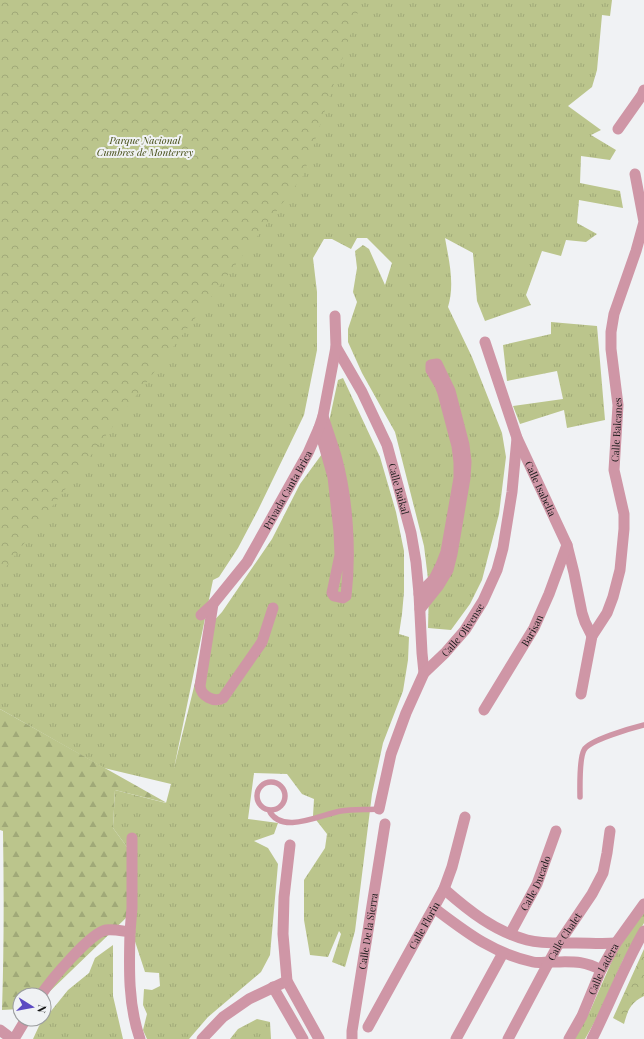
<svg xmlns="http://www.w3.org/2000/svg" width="644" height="1039" viewBox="0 0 644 1039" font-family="'Playfair Display',serif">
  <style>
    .grass { fill: url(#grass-tufts) }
    .forest { fill: url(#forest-firs) }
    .park { fill: url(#park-crowns) }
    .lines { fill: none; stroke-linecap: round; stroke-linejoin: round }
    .service { stroke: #cf96a6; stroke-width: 5.5 }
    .minor { stroke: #cf96a6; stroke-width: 11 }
    .labels { text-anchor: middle; stroke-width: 4; stroke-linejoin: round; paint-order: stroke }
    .park-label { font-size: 10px; font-style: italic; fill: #444c15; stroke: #f0f2f4 }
    .street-label { font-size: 10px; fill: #191a1a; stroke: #f0f2f4 }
  </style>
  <defs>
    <pattern id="grass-tufts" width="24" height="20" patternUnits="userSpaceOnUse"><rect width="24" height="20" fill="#bbc58c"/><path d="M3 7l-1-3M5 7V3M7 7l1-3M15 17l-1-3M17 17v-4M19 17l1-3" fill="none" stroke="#a0a978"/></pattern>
    <pattern id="forest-firs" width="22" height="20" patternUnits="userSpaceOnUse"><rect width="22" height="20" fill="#bbc58c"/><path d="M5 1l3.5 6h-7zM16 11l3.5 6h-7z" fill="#a0a978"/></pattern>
    <pattern id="park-crowns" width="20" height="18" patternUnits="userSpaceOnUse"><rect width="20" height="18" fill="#bbc58c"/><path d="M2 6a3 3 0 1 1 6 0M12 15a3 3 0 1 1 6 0" fill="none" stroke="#a0a978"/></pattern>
  </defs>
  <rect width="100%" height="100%" fill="#f0f2f4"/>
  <path class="grass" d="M 0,0 L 612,0 L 610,16 L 602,15 L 597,70 L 592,87 L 568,106 L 601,130 L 591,135 L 616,150 L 610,160 L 581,156 L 580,183 L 620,191 L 623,208 L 579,200 L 577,223 L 597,234 L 586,242 L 566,240 L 561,256 L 542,251 L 526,295 L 531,305 L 485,321 L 477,301 L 473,253 L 445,238 C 449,261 455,284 448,307 L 472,357 L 502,433 L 506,457 L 499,514 L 482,580 L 470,604 L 451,630 L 428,628 L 429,587 L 424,546 L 395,432 L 362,373 L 348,342 L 348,329 L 357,302 L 353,292 L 357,268 L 355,251 L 363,245 L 369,249 L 385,285 L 392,263 L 367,238 L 357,238 L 351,249 L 332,239 L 324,239 L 313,258 L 317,292 L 317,350 L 304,415 L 258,510 L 238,548 L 219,577 L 213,580 L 174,768 L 209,626 L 222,612 L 272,539 L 300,484 L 322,454 L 338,380 L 343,378 L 380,457 L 396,512 L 404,551 L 404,592 L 402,614 L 399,634 L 409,637 L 408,660 L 403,691 L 383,743 L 372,794 L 355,931 L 345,967 L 332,962 L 341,934 L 339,931 L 328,957 L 310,955 L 304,920 L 304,880 L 325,848 L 327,834 L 313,816 L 314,799 L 302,794 L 287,774 L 254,773 L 248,819 L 278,823 L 274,834 L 254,841 L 268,848 L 278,864 L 270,955 L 261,972 L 208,1017 L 189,1039 L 147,1039 L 143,1030 L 147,1014 L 143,1005 L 144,989 L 152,990 L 160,986 L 159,973 L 145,972 L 127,917 L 127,847 L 113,828 L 115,790 L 166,803 L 171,784 L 104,768 L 0,709 Z
    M 551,322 L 597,326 L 605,420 L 567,428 L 564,410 L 520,424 L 513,406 L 563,399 L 557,371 L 507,381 L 503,345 L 551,334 Z
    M 644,909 L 644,923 L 623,960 L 598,1016 L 585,1039 L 574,1039 L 590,1011 L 615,954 Z
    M 113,945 L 113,996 L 123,1039 L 33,1039 L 39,1026 L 68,990 L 89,973 L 95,958 Z
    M 257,1019 L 270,1022 L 271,1039 L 230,1039 L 238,1029 Z"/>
  <path class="forest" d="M 0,709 L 167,803 L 115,790 L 113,828 L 127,847 L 127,917 L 44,997 L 44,995 L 20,995 L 20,1009 L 2,1010 C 4,950 4,891 3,831 L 0,830 Z"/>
  <path class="park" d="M 0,0 L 362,0 L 303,176 L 0,575 Z
    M 644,949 L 644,996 C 630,1003 628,1010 624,1024 L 613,1018 Z"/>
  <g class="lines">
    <path class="service" d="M257 796a14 14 0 1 1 28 0a14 14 0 1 1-28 0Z
      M 580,797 C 580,786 579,759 584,750 C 589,740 632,728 644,725
      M 269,810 C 281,836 322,814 341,811 C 353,809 367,810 379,809"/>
    <g class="minor">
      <path d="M 618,129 L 642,95 L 644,90"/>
      <path id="s1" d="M 335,316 L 336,347 L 362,392 L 387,445 L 411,533 L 416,562 L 419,594 L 422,653 L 424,673"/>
      <path id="s2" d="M 485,342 L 517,438 L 567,545 L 574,573 L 582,613 L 585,622 L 592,636"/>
      <path d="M 319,428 L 333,477 L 339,531 L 340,555 L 332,593 L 334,596 L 343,598 L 346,596 C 351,553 348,499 336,456 C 332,443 327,429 323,416"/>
      <path d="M 419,594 L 434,579 L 441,565 L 446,552 L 459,478 L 459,462 L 457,446 L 443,393 L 440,385 L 431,370 L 431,365 L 437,364 L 450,391 L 464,445 L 466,462 L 465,478 L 452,554 L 448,570 L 439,585 L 420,609"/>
      <path d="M 213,604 L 200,686 C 201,696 214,703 223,698 L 262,642 L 273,608"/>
      <path id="s3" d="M 201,615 L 213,604 L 247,562 L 308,453 L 319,428 L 323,416 L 336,347"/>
      <path id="s4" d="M 581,694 L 592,636 L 607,613 L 613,597 L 620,570 L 624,529 L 624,514 L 614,470 L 618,405 L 611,349 L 611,332 L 614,314 L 636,251 L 644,222 L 635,174"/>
      <path id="s5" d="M 484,710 L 534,628 L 549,594 L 567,545"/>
      <path id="s6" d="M 379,809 L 391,754 L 406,713 L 424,673 L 445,653 L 465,630 L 483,601 L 497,570 L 503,548 L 512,492 L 517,438"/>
      <path d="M 290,845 L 284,897 L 283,934 L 287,981 L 319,1039"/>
      <path d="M 444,889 C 469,911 494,931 527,940 C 543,944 560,943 576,943 C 589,943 603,944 616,943"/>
      <path d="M 434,908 C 466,932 492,953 533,962 C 538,963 545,962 551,962 C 572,962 583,960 601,970"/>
      <path d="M 130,932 L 132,908 L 132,838"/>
      <path id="s7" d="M 510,934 L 537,884 L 556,831"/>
      <path d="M 273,987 L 303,1039"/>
      <path d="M 41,995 C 50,981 90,933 106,930 C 114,929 122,931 130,932 C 129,968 128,1005 140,1039"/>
      <path id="s8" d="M 368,1027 L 444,889 L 452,867 L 465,817"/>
      <path d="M 0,1030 L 12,1039"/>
      <path d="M 14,1039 L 26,1019"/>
      <path d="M 202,1039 L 223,1017 L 249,999 L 287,981"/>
      <path id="s9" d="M 352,1039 L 352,1031 L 385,824"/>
      <path d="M 456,1039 L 503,953"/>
      <path id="s10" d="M 508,1039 L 559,943 L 592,894 L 603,873 L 607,853 L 610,831"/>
      <path id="s11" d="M 569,1039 L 582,1016 L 601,970 L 616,943 L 644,904"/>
      <path d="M 592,1039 C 610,1003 624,966 644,931"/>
    </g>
  </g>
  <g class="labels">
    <g class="park-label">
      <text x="145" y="144">Parque Nacional<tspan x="145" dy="12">Cumbres de Monterrey</tspan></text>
    </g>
    <g class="street-label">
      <text dy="4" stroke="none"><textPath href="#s4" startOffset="273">Calle Balcanes</textPath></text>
      <text dy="4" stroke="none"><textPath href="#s1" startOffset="187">Calle Baikal</textPath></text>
      <text dy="4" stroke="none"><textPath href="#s2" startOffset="157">Calle Isabelia</textPath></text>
      <text dy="4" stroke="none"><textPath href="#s3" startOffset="153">Privada Canta Brica</textPath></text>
      <text dy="4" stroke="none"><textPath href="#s6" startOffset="202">Calle Olivense</textPath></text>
      <text dy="4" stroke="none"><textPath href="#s5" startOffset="93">Barisan</textPath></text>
      <text dy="4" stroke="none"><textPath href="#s7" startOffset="57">Calle Ducado</textPath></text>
      <text dy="4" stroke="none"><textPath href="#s8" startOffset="116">Calle Florin</textPath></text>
      <text dy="4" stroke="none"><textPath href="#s9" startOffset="109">Calle De la Sierra</textPath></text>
      <text dy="4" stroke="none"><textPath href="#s10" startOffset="117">Calle Chalet</textPath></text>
      <text dy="4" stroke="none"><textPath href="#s11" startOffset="78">Calle Ladera</textPath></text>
    </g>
  </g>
  <g transform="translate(32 1007) rotate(101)"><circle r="19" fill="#f0f2f4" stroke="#9a9c9d"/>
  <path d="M0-3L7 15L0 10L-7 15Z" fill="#5c4ac2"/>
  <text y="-6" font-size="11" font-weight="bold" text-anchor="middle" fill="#191a1a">N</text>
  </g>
</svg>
